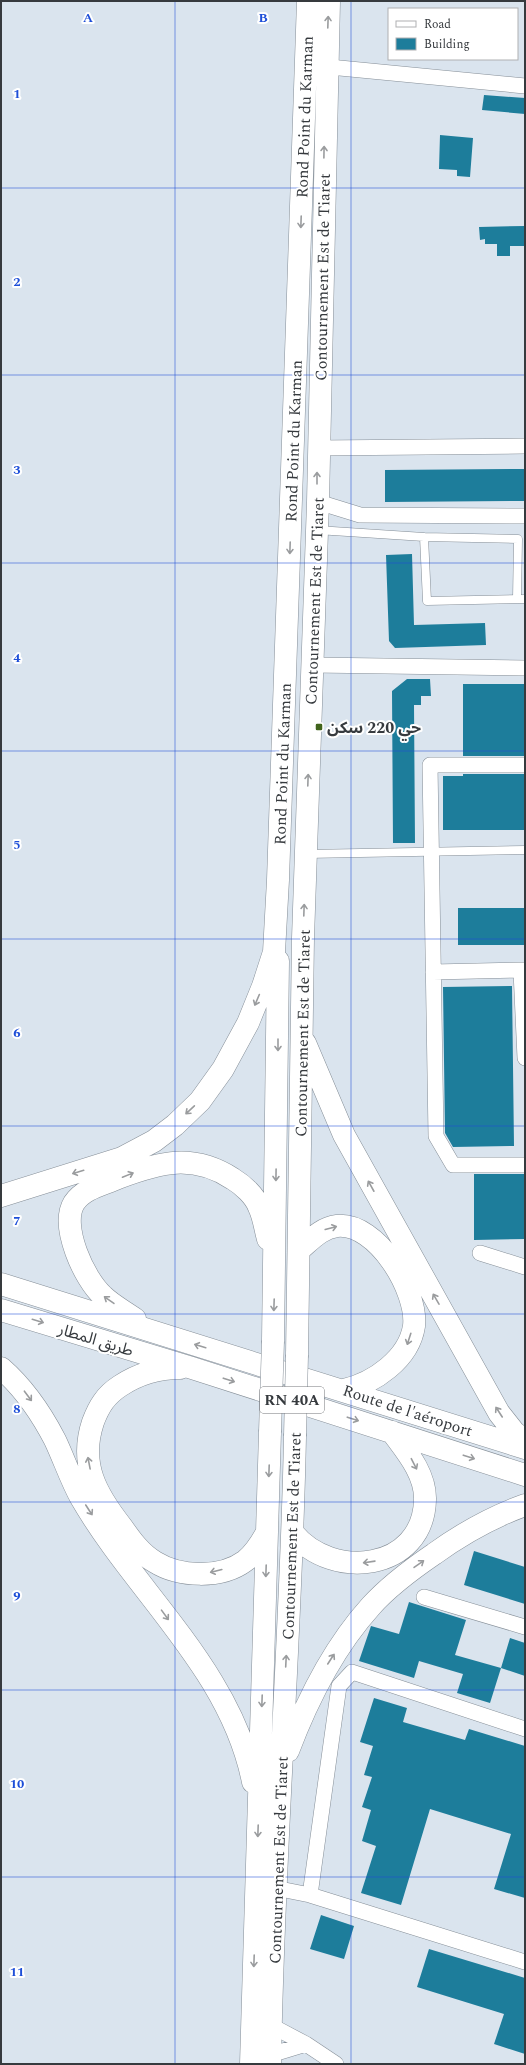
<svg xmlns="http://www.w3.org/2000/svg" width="526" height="2065" viewBox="0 0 526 2065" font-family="Spectral,'Noto Sans Arabic',serif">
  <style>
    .building { fill: #1d7d9b }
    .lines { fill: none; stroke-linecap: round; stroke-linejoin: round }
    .service-casing { stroke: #858e97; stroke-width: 9 }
    .minor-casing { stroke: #858e97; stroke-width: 16 }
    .trunk-casing { stroke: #858e97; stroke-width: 23 }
    .service { stroke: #fff; stroke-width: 8 }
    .minor { stroke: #fff; stroke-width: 15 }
    .trunk { stroke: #fff; stroke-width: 22 }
    .trunk-bridge-casing { stroke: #858e97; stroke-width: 23; stroke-linecap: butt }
    .trunk-bridge { stroke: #fff; stroke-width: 22 }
    .oneway { stroke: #9a9c9e }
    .grid { fill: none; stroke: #1d4ed8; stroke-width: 1; stroke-opacity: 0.55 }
    .poi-dot { fill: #41641c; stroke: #fff; stroke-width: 1.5 }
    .labels { text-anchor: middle; stroke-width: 4; stroke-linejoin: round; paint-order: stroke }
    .shield { fill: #fff; stroke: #727578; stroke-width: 1 }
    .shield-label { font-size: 15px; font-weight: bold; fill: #363a3e }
    .street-label { font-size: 16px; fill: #363a3e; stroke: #fff }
    .poi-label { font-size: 16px; font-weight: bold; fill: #363a3e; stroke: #fff; text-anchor: start }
    .grid-label { font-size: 13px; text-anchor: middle; font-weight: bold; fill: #1d4ed8; stroke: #fff; stroke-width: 4; stroke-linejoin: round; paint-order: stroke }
  </style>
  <rect width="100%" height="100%" fill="#dae4ee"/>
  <path class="building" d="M 484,95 L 525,98 L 525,114 L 482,110 Z
    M 440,135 L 473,138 L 470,177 L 457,176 L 457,170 L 439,169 Z
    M 525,226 L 525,246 L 510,246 L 510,256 L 497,256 L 497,244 L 485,244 L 485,239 L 480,240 L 479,227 Z
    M 525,469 L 525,501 L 385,502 L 385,470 Z
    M 412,554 L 414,625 L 485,623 L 486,645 L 395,648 L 389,641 L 386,555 Z
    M 407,679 L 430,679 L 431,696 L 421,696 L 421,705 L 414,705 L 415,843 L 393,843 L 392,691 Z
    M 463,684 L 525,684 L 525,756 L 463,756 Z
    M 463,774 L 525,774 L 525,830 L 443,830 L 443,776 L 463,776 Z
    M 458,908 L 525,908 L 525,945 L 458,945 Z
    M 512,986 L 514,1146 L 453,1147 L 445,1133 L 443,987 Z
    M 474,1174 L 525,1174 L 525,1239 L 474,1240 Z
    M 474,1551 L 525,1567 L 525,1604 L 464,1585 Z
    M 409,1602 L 466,1620 L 455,1655 L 501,1668 L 490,1703 L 457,1693 L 463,1674 L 419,1661 L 414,1678 L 359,1661 L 371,1626 L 399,1634 Z
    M 510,1638 L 525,1643 L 525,1676 L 501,1668 Z
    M 374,1698 L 407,1708 L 403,1722 L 465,1740 L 469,1729 L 525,1746 L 525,1898 L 494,1889 L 511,1834 L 430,1809 L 401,1905 L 361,1893 L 376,1846 L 362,1841 L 371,1810 L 362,1807 L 372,1777 L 364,1775 L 373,1746 L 360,1742 Z
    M 321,1915 L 354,1926 L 344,1959 L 310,1949 Z
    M 429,1949 L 525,1978 L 525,2054 L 494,2044 L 504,2014 L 417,1987 Z"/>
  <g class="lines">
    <g class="service-casing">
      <path id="service" d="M 317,530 L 424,537
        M 517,599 L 518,539 L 424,537 L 427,601 L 525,599
        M 306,854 L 525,850"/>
    </g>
    <g class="minor-casing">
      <path id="minor" d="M 319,66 L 525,86
        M 318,448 L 525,446
        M 318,502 L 360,515 L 525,516
        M 313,665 L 525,668
        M 525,765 L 430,765 L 436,1136 L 453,1165 L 525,1165
        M 521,971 L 525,1058
        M 433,972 L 525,970
        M 480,1253 L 525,1267
        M 424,1597 L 525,1627
        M 275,1888 L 310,1895 L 525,1962
        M 310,1895 L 339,1686 L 352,1672 L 525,1729
        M 272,2026 L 306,2044 L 336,2064
        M 270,2055 L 306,2044"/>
    </g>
    <g class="trunk-casing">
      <path id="trunk" d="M 305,1043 L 344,1135 L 499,1413 L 514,1432 L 525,1441
        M 1,1196 L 122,1158 L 154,1141 L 175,1125 L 200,1101 L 223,1069 L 248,1023 L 263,986 L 274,952 L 278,880 L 308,1
        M 299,1250 C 311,1240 321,1228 337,1226 C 377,1222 418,1291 414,1326 C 409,1359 374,1383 344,1390
        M 1,1284 L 525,1448
        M 1,1310 L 192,1368 L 525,1475
        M 135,1319 C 124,1311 112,1305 103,1296 C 84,1279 60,1226 74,1203 C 84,1188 103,1185 118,1178 C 160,1162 193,1153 233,1179 C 243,1185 255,1196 259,1207 C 264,1217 265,1229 268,1239
        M 273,1341 L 278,961
        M 297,1355 L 303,938 L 318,502 L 329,1
        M 1,1368 C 24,1388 41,1413 55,1440 C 64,1459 71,1480 81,1498 C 136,1593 231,1670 253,1782
        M 180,1368 C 158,1368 138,1374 120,1386 C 106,1395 99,1406 93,1422 C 79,1464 96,1494 122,1527 C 131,1540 141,1554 155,1562 C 179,1577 221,1579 245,1561 C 255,1553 261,1543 267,1532
        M 293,1533 C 332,1581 423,1571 425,1500 C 426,1474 406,1451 392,1432
        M 288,1751 C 308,1698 333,1648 371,1606 C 389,1586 412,1569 434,1554 C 463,1533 492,1517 525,1505
        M 251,2064 L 270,1432
        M 270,2064 C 273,1855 291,1646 295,1436"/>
    </g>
    <use href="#service" class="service"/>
    <use href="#minor" class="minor"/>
    <use href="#trunk" class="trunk"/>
    <g class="trunk-bridge-casing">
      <path id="trunk-bridge" d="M 270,1432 L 273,1341
        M 295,1436 L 297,1355"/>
    </g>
    <use href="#trunk-bridge" class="trunk-bridge"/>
  </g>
  <defs><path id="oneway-shaft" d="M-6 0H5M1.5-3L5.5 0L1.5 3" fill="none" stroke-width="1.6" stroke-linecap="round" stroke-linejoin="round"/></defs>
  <g class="oneway">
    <use href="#oneway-shaft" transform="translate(328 22) rotate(-88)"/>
    <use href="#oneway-shaft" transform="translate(324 152) rotate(-89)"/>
    <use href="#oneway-shaft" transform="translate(301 222) rotate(92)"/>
    <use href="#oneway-shaft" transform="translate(317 478) rotate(-90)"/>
    <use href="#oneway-shaft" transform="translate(290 548) rotate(92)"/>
    <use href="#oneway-shaft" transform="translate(308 780) rotate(-88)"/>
    <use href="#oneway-shaft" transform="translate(304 910) rotate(-88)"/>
    <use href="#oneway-shaft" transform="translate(257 1000) rotate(113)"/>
    <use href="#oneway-shaft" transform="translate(278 1045) rotate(90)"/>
    <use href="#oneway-shaft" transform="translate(190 1110) rotate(137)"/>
    <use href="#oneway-shaft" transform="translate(78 1172) rotate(163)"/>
    <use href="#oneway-shaft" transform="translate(128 1175) rotate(-22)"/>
    <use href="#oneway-shaft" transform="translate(276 1175) rotate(91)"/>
    <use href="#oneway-shaft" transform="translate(371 1186) rotate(-119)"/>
    <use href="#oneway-shaft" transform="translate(331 1228) rotate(-15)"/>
    <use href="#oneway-shaft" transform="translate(436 1299) rotate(-120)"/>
    <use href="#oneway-shaft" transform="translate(109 1300) rotate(-145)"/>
    <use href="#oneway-shaft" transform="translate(274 1305) rotate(92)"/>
    <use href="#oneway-shaft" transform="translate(38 1321) rotate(17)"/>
    <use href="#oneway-shaft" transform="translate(409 1339) rotate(108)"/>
    <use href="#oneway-shaft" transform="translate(200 1346) rotate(-163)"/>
    <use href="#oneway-shaft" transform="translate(229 1380) rotate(18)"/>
    <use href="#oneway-shaft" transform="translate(28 1396) rotate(53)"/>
    <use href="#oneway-shaft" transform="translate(499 1412) rotate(-123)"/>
    <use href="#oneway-shaft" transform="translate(353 1419) rotate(18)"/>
    <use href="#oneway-shaft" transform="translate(469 1457) rotate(18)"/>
    <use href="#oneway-shaft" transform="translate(89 1463) rotate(-101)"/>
    <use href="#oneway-shaft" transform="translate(414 1464) rotate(63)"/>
    <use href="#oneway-shaft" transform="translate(269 1471) rotate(92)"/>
    <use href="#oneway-shaft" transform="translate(89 1510) rotate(57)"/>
    <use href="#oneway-shaft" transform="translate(369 1562) rotate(172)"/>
    <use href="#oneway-shaft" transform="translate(419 1564) rotate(-35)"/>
    <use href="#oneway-shaft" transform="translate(216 1571) rotate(166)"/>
    <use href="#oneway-shaft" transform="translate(266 1571) rotate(92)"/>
    <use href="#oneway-shaft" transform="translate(165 1615) rotate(54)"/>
    <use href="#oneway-shaft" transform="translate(331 1659) rotate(-57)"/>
    <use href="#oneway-shaft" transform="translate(286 1661) rotate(-87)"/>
    <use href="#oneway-shaft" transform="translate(262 1701) rotate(92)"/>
    <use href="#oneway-shaft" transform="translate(258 1831) rotate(92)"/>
    <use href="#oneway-shaft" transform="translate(254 1961) rotate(92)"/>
  </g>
  <path class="grid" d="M 175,1 L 175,2064M 351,1 L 351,2064M 1,188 L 525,188M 1,375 L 525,375M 1,563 L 525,563M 1,751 L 525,751M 1,939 L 525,939M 1,1126 L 525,1126M 1,1314 L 525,1314M 1,1502 L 525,1502M 1,1690 L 525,1690M 1,1877 L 525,1877"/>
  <rect class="poi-dot" x="315" y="723" width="8" height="8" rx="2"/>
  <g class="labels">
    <rect class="shield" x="260" y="1387" width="64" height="26" rx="3"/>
    <g class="shield-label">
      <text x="292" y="1405">RN 40A</text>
    </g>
    <g class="street-label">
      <text transform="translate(304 117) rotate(-88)" y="6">Rond Point du Karman</text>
      <text transform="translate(322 277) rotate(-89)" y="6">Contournement Est de Tiaret</text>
      <text transform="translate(293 441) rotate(-88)" y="6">Rond Point du Karman</text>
      <text transform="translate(314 601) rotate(-88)" y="6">Contournement Est de Tiaret</text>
      <text transform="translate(282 764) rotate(-88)" y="6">Rond Point du Karman</text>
      <text transform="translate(302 1033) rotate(-89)" y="6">Contournement Est de Tiaret</text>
      <text transform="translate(96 1339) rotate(17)" y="6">طريق المطار</text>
      <text transform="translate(408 1410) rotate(18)" y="6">Route de l'aéroport</text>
      <text transform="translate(291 1536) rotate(-88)" y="6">Contournement Est de Tiaret</text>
      <text transform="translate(278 1860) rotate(-88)" y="6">Contournement Est de Tiaret</text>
    </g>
    <g class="poi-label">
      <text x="327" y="733">حي 220 سكن</text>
    </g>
  </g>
  <g class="grid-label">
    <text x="88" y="22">A</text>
    <text x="263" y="22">B</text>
    <text x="17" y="98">1</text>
    <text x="17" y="286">2</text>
    <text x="17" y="474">3</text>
    <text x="17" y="662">4</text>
    <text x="17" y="849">5</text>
    <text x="17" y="1037">6</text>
    <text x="17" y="1225">7</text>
    <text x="17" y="1413">8</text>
    <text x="17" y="1600">9</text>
    <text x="17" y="1788">10</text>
    <text x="17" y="1976">11</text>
  </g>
  <rect width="526" height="2065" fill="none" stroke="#363a3e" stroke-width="4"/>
  <rect x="388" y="8" width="130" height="52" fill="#ffffff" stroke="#afb0b2"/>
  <rect x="396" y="21" width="20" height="6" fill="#ffffff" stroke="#afb0b2"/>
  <text x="424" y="28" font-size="12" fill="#363a3e">Road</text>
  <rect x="396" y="38" width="20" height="12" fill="#1d7d9b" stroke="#afb0b2"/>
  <text x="424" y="48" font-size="12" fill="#363a3e">Building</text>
</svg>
